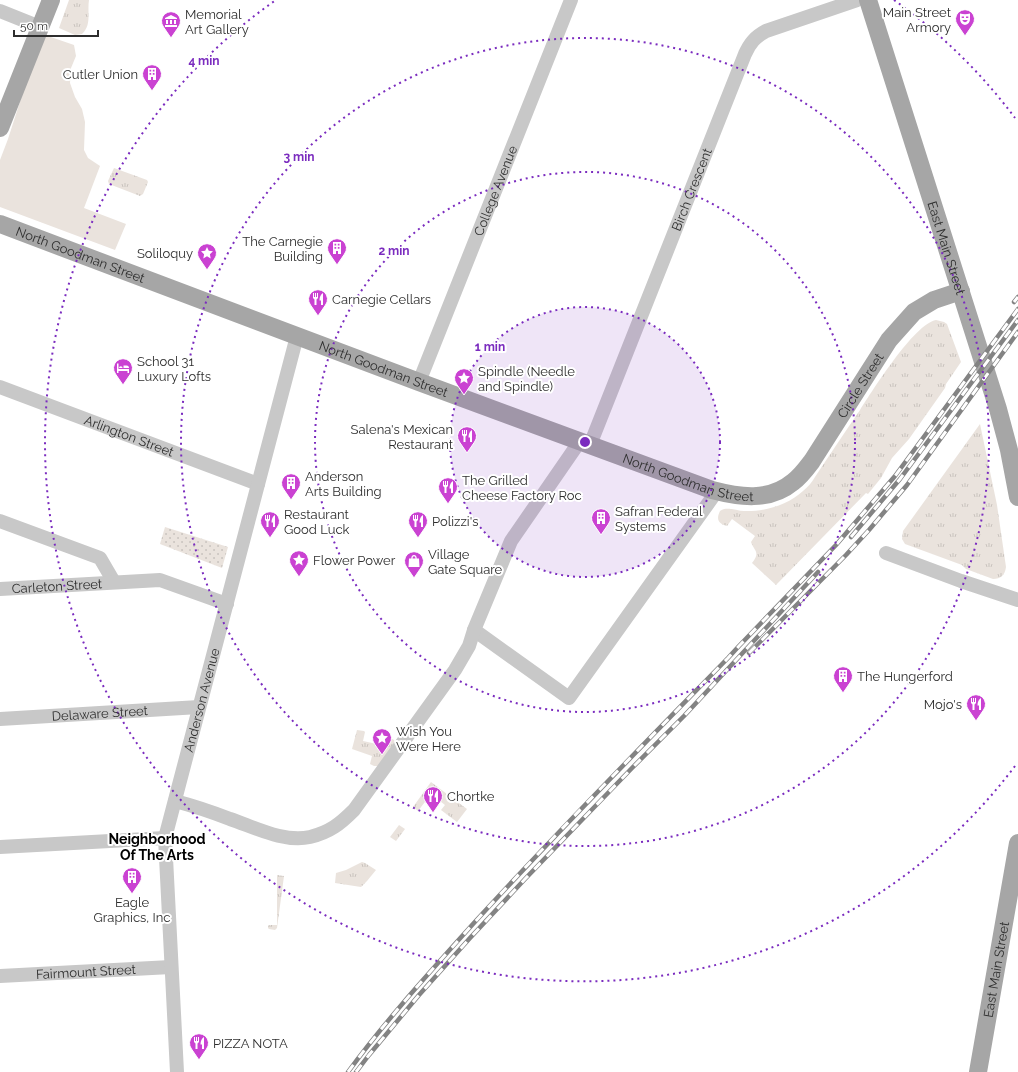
<svg xmlns="http://www.w3.org/2000/svg" width="1018" height="1072" viewBox="0 0 1018 1072" font-family="Raleway,sans-serif">
  <style>
    .grass { fill: url(#grass-tufts) }
    .park { fill: #eae3dd }
    .garden { fill: url(#garden-dots) }
    .lines { fill: none; stroke-linecap: round; stroke-linejoin: round }
    .minor { stroke: #c8c8c8; stroke-width: 14 }
    .major { stroke: #a6a6a6; stroke-width: 18 }
    .rail-casing { stroke: #838383; stroke-width: 4.5 }
    .rail { stroke: #fff; stroke-width: 3; stroke-dasharray: 9; stroke-linecap: butt }
    .ring { fill: none; stroke: #7b2cbf; stroke-width: 2; stroke-dasharray: 2 4 }
    .labels { text-anchor: middle; stroke-width: 4; stroke-linejoin: round; paint-order: stroke }
    .poi-label { font-size: 13px; fill: #2e2e2e; stroke: #fff; text-anchor: start }
    .street-label { font-size: 13px; fill: #2e2e2e; stroke: #fff }
    .neighbourhood-label { font-size: 14px; font-weight: bold; fill: #000; stroke: #fff }
    .centre { fill: #7b2cbf; stroke: #fff; stroke-width: 2 }
    .ring-label { font-size: 12px; text-anchor: middle; font-weight: bold; fill: #7b2cbf; stroke: #fff; stroke-width: 4; stroke-linejoin: round; paint-order: stroke }
  </style>
  <defs>
    <pattern id="grass-tufts" width="24" height="20" patternUnits="userSpaceOnUse"><rect width="24" height="20" fill="#eae3dd"/><path d="M3 7l-1-3M5 7V3M7 7l1-3M15 17l-1-3M17 17v-4M19 17l1-3" fill="none" stroke="#c9c3be"/></pattern>
    <pattern id="garden-dots" width="8" height="8" patternUnits="userSpaceOnUse"><rect width="8" height="8" fill="#eae3dd"/><path d="M2 2h.1M6 6h.1" fill="none" stroke="#c9c3be" stroke-width="1.8" stroke-linecap="round"/></pattern>
  </defs>
  <rect width="100%" height="100%" fill="#fff"/>
  <path class="grass" d="M 69,0 L 89,0 C 87,12 92,25 82,34 L 75,35 L 59,28 Z
    M 114,168 L 147,180 L 148,182 L 143,194 L 140,196 L 109,184 L 108,181 Z
    M 936,320 L 944,322 L 947,324 L 961,362 L 946,384 L 945,388 L 909,439 L 892,458 L 881,478 L 868,494 L 866,493 L 776,585 L 752,563 C 761,552 754,551 751,542 L 755,536 L 732,519 L 727,526 C 718,524 716,519 720,511 C 726,506 737,511 744,511 C 764,512 788,505 803,491 C 808,487 812,482 815,477 C 830,454 845,432 860,410 C 873,390 914,324 936,320 Z
    M 980,424 L 997,505 L 1006,567 C 1005,575 1001,579 993,579 L 966,569 L 962,565 L 905,544 L 902,539 L 903,531 Z
    M 357,730 L 364,731 L 365,732 L 363,741 L 386,746 L 389,738 L 390,738 L 394,740 L 395,742 L 379,766 L 374,766 L 370,764 L 372,756 L 352,749 Z
    M 431,782 L 467,809 L 457,822 L 441,810 L 445,805 L 431,794 L 418,811 L 413,807 Z
    M 399,825 L 405,829 L 396,841 L 390,837 Z
    M 362,862 L 365,863 L 376,870 L 367,881 L 361,887 L 335,883 L 336,873 L 346,870 Z
    M 277,875 L 284,876 L 277,928 L 275,930 L 269,929 L 268,928 L 268,926 L 269,925 L 277,925 Z"/>
  <path class="park" d="M 45,35 L 74,45 L 76,56 L 71,68 L 70,83 L 75,97 L 82,109 L 85,122 L 84,150 L 88,158 L 100,166 L 84,208 L 126,224 L 115,250 L 0,207 L 0,160 L 8,139 L 26,83 Z"/>
  <path class="garden" d="M 165,527 L 228,547 L 222,568 L 160,544 Z"/>
  <g class="lines">
    <g class="minor">
      <path d="M 0,11 L 40,27"/>
      <path id="s1" d="M 419,382 L 571,0"/>
      <path id="s2" d="M 0,387 L 258,484"/>
      <path id="s3" d="M 590,445 L 745,54 C 750,43 755,37 766,31 L 857,0"/>
      <path d="M 0,521 L 100,558 L 114,582"/>
      <path d="M 886,553 L 961,581 L 1018,600"/>
      <path id="s4" d="M 0,589 L 160,580 L 227,604"/>
      <path d="M 474,630 L 569,698 L 717,491"/>
      <path id="s5" d="M 0,719 L 199,707"/>
      <path d="M 175,801 C 194,806 212,812 230,819 C 254,827 284,843 310,837 C 330,832 340,824 354,810 L 455,670 L 469,646 L 474,630 L 511,541 L 580,441"/>
      <path d="M 0,847 L 165,838"/>
      <path id="s6" d="M 0,976 L 171,967"/>
      <path id="s7" d="M 177,1072 L 165,838 L 297,336"/>
    </g>
    <g class="major">
      <path id="s8" d="M 868,0 L 998,409 L 1009,450 L 1018,497"/>
      <path d="M 0,128 L 51,0"/>
      <path id="s9" d="M 0,224 L 419,382 L 712,490 C 739,497 769,502 793,482 C 801,476 806,469 812,461 L 889,340 L 914,312 L 934,300 L 961,291"/>
      <path id="s10" d="M 978,1072 L 1018,843"/>
    </g>
    <g class="rail-casing">
      <path id="rail" d="M 1014,302 L 1018,297
        M 851,537 L 900,479 L 1018,320
        M 749,653 L 846,555 L 869,530 L 907,485 L 1018,332
        M 348,1072 C 386,1020 430,972 473,924 C 556,833 642,746 728,658 L 739,646 L 836,545 L 895,476 L 1018,309
        M 356,1072 L 369,1055 L 419,995 L 470,938 L 525,879 L 632,768 L 684,716 L 818,572"/>
    </g>
    <use href="#rail" class="rail"/>
  </g>
  <circle cx="585" cy="442" r="135" fill="#7b2cbf" fill-opacity=".12"/>
  <g class="ring">
    <circle cx="585" cy="442" r="135"/>
    <circle cx="585" cy="442" r="270"/>
    <circle cx="585" cy="442" r="404"/>
    <path d="M1015 766A539 539 0 1 1 276 0M894 0A539 539 0 0 1 1015 118"/>
  </g>
  <defs>
    <g id="theatre-pin" transform="scale(1)"><path d="M0 17L-7.5 6A9.5 9.5 0 1 1 7.5 6Z" fill="#ca42d2" stroke="#fff"/><path d="M-5-5.5Q0-4 5-5.5V0Q5 5 0 6Q-5 5-5 0ZM-3.3-2.5H-1v1.5H-3.3ZM1-2.5H3.3v1.5H1ZM-2.8 1Q0 5.5 2.8 1Z" fill="#fff"/></g>
    <g id="museum-pin" transform="scale(1)"><path d="M0 17L-7.5 6A9.5 9.5 0 1 1 7.5 6Z" fill="#ca42d2" stroke="#fff"/><path d="M0-6L6-3V-2H-6V-3ZM-5-1h2V3h-2ZM-1-1h2V3h-2ZM3-1h2V3H3ZM-6 4H6V6H-6Z" fill="#fff"/></g>
    <g id="building-pin" transform="scale(1)"><path d="M0 17L-7.5 6A9.5 9.5 0 1 1 7.5 6Z" fill="#ca42d2" stroke="#fff"/><path d="M-4-6H4V6H1V3H-1V6H-4ZM-2.5-4.3h1.7v1.8h-1.7ZM.8-4.3h1.7v1.8H.8ZM-2.5-1h1.7V.8h-1.7ZM.8-1h1.7V.8H.8Z" fill="#fff"/></g>
    <g id="sight-pin" transform="scale(1)"><path d="M0 17L-7.5 6A9.5 9.5 0 1 1 7.5 6Z" fill="#ca42d2" stroke="#fff"/><path d="M0-6L1.8-2.2L6-1.7L2.9 1.2L3.7 5.4L0 3.3L-3.7 5.4L-2.9 1.2L-6-1.7L-1.8-2.2Z" fill="#fff"/></g>
    <g id="restaurant-pin" transform="scale(1)"><path d="M0 17L-7.5 6A9.5 9.5 0 1 1 7.5 6Z" fill="#ca42d2" stroke="#fff"/><path d="M-5-6h1v4h1v-4h1v4h1v-4h1v5L-1.5 .5V6h-2V.5L-5-1ZM5-6V6H3V1.5H1.5Q1.5-4 5-6Z" fill="#fff"/></g>
    <g id="hotel-pin" transform="scale(1)"><path d="M0 17L-7.5 6A9.5 9.5 0 1 1 7.5 6Z" fill="#ca42d2" stroke="#fff"/><path d="M-6-4.5h1.5V1H6V5H4.5V3h-9V5H-6ZM-4 0a1.8 1.8 0 1 1 3.6 0ZM.5 0V-2.5h3Q6-2.5 6 0Z" fill="#fff"/></g>
    <g id="shop-pin" transform="scale(1)"><path d="M0 17L-7.5 6A9.5 9.5 0 1 1 7.5 6Z" fill="#ca42d2" stroke="#fff"/><path d="M-5-2.5h2.3a2.7 3.5 0 0 1 5.4 0H5L5.5 6h-11ZM-1.5-2.5h3a1.5 2.3 0 0 0-3 0Z" fill="#fff"/></g>
  </defs>
  <g fill-rule="evenodd">
    <use href="#theatre-pin" x="965" y="19"/>
    <use href="#museum-pin" x="171" y="21"/>
    <use href="#building-pin" x="152" y="74"/>
    <use href="#building-pin" x="337" y="248"/>
    <use href="#sight-pin" x="207" y="253"/>
    <use href="#restaurant-pin" x="318" y="299"/>
    <use href="#hotel-pin" x="123" y="368"/>
    <use href="#sight-pin" x="464" y="378"/>
    <use href="#restaurant-pin" x="467" y="436"/>
    <use href="#building-pin" x="291" y="483"/>
    <use href="#restaurant-pin" x="448" y="487"/>
    <use href="#building-pin" x="601" y="518"/>
    <use href="#restaurant-pin" x="270" y="521"/>
    <use href="#restaurant-pin" x="418" y="521"/>
    <use href="#sight-pin" x="299" y="560"/>
    <use href="#shop-pin" x="414" y="561"/>
    <use href="#building-pin" x="843" y="676"/>
    <use href="#restaurant-pin" x="976" y="704"/>
    <use href="#sight-pin" x="382" y="738"/>
    <use href="#restaurant-pin" x="433" y="796"/>
    <use href="#building-pin" x="132" y="877"/>
    <use href="#restaurant-pin" x="199" y="1043"/>
  </g>
  <g class="labels">
    <g class="poi-label">
      <text x="951" y="17" text-anchor="end">Main Street<tspan x="951" dy="15">Armory</tspan></text>
      <text x="185" y="19">Memorial<tspan x="185" dy="15">Art Gallery</tspan></text>
      <text x="138" y="79" text-anchor="end">Cutler Union</text>
      <text x="323" y="246" text-anchor="end">The Carnegie<tspan x="323" dy="15">Building</tspan></text>
      <text x="193" y="258" text-anchor="end">Soliloquy</text>
      <text x="332" y="304">Carnegie Cellars</text>
      <text x="137" y="366">School 31<tspan x="137" dy="15">Luxury Lofts</tspan></text>
      <text x="478" y="376">Spindle (Needle<tspan x="478" dy="15">and Spindle)</tspan></text>
      <text x="453" y="434" text-anchor="end">Salena's Mexican<tspan x="453" dy="15">Restaurant</tspan></text>
      <text x="305" y="481">Anderson<tspan x="305" dy="15">Arts Building</tspan></text>
      <text x="462" y="485">The Grilled<tspan x="462" dy="15">Cheese Factory Roc</tspan></text>
      <text x="615" y="516">Safran Federal<tspan x="615" dy="15">Systems</tspan></text>
      <text x="284" y="519">Restaurant<tspan x="284" dy="15">Good Luck</tspan></text>
      <text x="432" y="526">Polizzi's</text>
      <text x="428" y="559">Village<tspan x="428" dy="15">Gate Square</tspan></text>
      <text x="313" y="565">Flower Power</text>
      <text x="857" y="681">The Hungerford</text>
      <text x="962" y="709" text-anchor="end">Mojo's</text>
      <text x="396" y="736">Wish You<tspan x="396" dy="15">Were Here</tspan></text>
      <text x="447" y="801">Chortke</text>
      <text x="132" y="907" text-anchor="middle">Eagle<tspan x="132" dy="15">Graphics, Inc</tspan></text>
      <text x="213" y="1048">PIZZA NOTA</text>
    </g>
    <g class="street-label">
      <text dy="5" stroke="none"><textPath href="#s3" startOffset="275">Birch Crescent</textPath></text>
      <text dy="5" stroke="none"><textPath href="#s1" startOffset="206">College Avenue</textPath></text>
      <text dy="5" stroke="none"><textPath href="#s8" startOffset="260">East Main Street</textPath></text>
      <text dy="5" stroke="none"><textPath href="#s9" startOffset="86">North Goodman Street</textPath></text>
      <text dy="5" stroke="none"><textPath href="#s9" startOffset="410">North Goodman Street</textPath></text>
      <text dy="5" stroke="none"><textPath href="#s9" startOffset="963">Circle Street</textPath></text>
      <text dy="5" stroke="none"><textPath href="#s2" startOffset="138">Arlington Street</textPath></text>
      <text dy="5" stroke="none"><textPath href="#s9" startOffset="734">North Goodman Street</textPath></text>
      <text dy="5" stroke="none"><textPath href="#s4" startOffset="57">Carleton Street</textPath></text>
      <text dy="5" stroke="none"><textPath href="#s7" startOffset="377">Anderson Avenue</textPath></text>
      <text dy="5" stroke="none"><textPath href="#s5" startOffset="100">Delaware Street</textPath></text>
      <text dy="5" stroke="none"><textPath href="#s10" startOffset="104">East Main Street</textPath></text>
      <text dy="5" stroke="none"><textPath href="#s6" startOffset="86">Fairmount Street</textPath></text>
    </g>
    <g class="neighbourhood-label">
      <text x="157" y="844">Neighborhood<tspan x="157" dy="16">Of The Arts</tspan></text>
    </g>
  </g>
  <circle cx="585" cy="442" r="6" class="centre"/>
  <g class="ring-label">
    <text x="204" y="65">4 min</text>
    <text x="299" y="161">3 min</text>
    <text x="394" y="255">2 min</text>
    <text x="490" y="351">1 min</text>
  </g>
  <path d="M14 30v6h84v-6" fill="none" stroke="#2e2e2e" stroke-width="2"/>
  <text x="20" y="30" font-size="12" fill="#2e2e2e" stroke="#ffffff" stroke-width="3" paint-order="stroke">50 m</text>
</svg>
